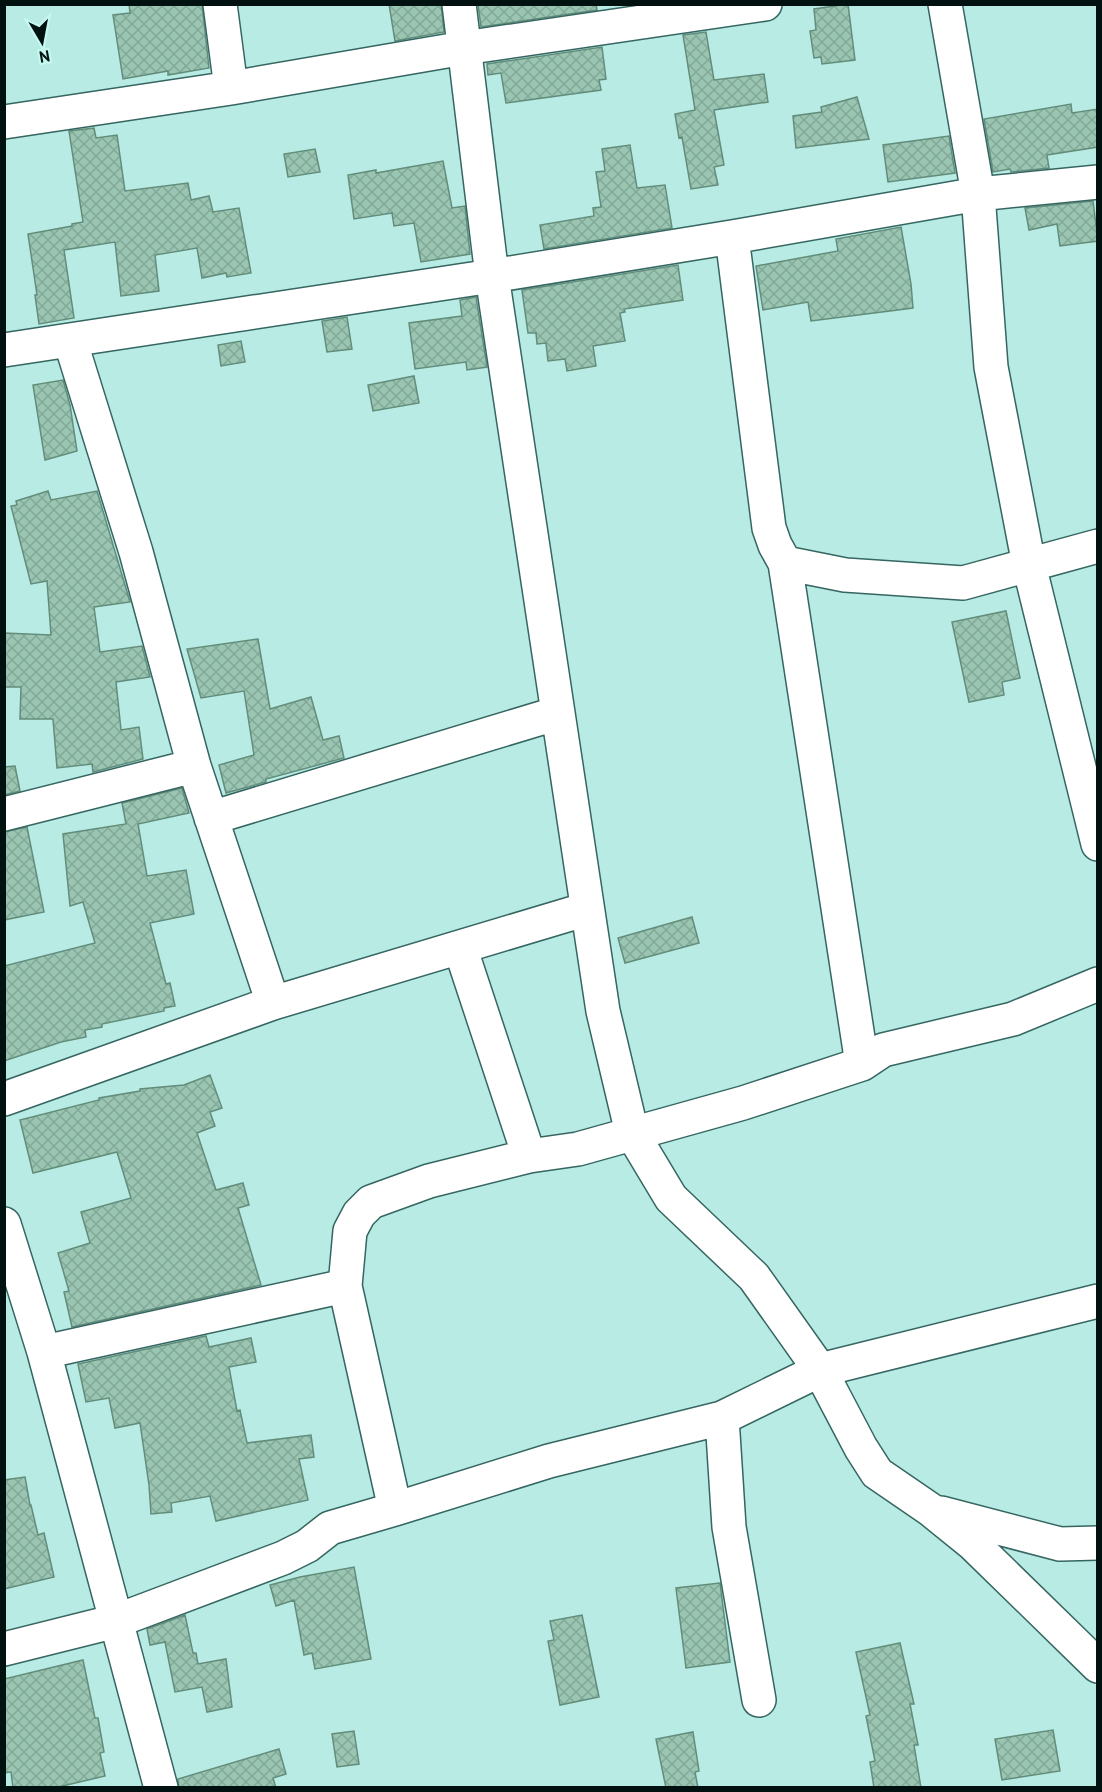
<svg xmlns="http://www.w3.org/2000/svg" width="1102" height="1792" viewBox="0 0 1102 1792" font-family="'PT Sans',sans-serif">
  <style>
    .building { fill: url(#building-cross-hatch); stroke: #638d7b; stroke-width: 1.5 }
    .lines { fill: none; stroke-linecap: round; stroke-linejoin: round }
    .minor-casing { stroke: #366661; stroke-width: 36 }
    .minor { stroke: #fff; stroke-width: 33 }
  </style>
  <defs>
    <pattern id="building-cross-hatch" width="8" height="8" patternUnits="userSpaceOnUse" patternTransform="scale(1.5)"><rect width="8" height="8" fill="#99c5b2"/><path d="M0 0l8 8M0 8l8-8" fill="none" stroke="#82a898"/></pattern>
  </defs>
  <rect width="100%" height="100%" fill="#b7ebe4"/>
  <path class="building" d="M 129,4 L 202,4 L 209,68 L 168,75 L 168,71 L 123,79 L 113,15 L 130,13 Z
    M 389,4 L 441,4 L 444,32 L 395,41 Z
    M 478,4 L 596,4 L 597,10 L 481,27 Z
    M 848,4 L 855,60 L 822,64 L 821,57 L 814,58 L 810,31 L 816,30 L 814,9 Z
    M 706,32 L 714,80 L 764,74 L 768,102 L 714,110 L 724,165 L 714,167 L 718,185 L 691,189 L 682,137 L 679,138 L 675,114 L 695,110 L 683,35 Z
    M 602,47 L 606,79 L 599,80 L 601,90 L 506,103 L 501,73 L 488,75 L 487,64 Z
    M 857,97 L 869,139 L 796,148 L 793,116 L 822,112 L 821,107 Z
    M 1071,104 L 1072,113 L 1098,109 L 1098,147 L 1047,155 L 1049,168 L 1011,172 L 1010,169 L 993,172 L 984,119 Z
    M 94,128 L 96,138 L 117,135 L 125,191 L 188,183 L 191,200 L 209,196 L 213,212 L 239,208 L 251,273 L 227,277 L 226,273 L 202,278 L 197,248 L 155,255 L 159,291 L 121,296 L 115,242 L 64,250 L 74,318 L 39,324 L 35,295 L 37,295 L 28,234 L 72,226 L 72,224 L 83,222 L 69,131 Z
    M 949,136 L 955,173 L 888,182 L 883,145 Z
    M 630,145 L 637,188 L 665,185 L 672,228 L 544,249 L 540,225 L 594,216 L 593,208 L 601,207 L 596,172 L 605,171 L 602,149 Z
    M 315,149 L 320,172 L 288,177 L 284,154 Z
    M 443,161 L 452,208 L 465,206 L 470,254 L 421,262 L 414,223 L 394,226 L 392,213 L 354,219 L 348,175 L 376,170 L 376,173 Z
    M 1093,201 L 1098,241 L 1060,246 L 1057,224 L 1029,230 L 1025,208 Z
    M 901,227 L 911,284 L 913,308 L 811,321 L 808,302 L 763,310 L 756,266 L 838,251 L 836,239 Z
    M 678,265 L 683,300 L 624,309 L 625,312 L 620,313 L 625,341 L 593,346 L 596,366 L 567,371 L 565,359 L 548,361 L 546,343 L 537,344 L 536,333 L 528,333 L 522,290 Z
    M 476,297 L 487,367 L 467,370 L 466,362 L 415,369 L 409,323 L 462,316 L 460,300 Z
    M 347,317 L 352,349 L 327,352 L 322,321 Z
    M 241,341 L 245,362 L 221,366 L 218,345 Z
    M 414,376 L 419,403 L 373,411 L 368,385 Z
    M 63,380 L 70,405 L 77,451 L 45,460 L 33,385 Z
    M 48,491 L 51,500 L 97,491 L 130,602 L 94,607 L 100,652 L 142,646 L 150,677 L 116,682 L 121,730 L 139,727 L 143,759 L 93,772 L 92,764 L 57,768 L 53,719 L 20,719 L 21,687 L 4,687 L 4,633 L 51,635 L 47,581 L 31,584 L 11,506 L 17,505 L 16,501 Z
    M 1006,611 L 1020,678 L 1002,682 L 1004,695 L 969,702 L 952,622 Z
    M 258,639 L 270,709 L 311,697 L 323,740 L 339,736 L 344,758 L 266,779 L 266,782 L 226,793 L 219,765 L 254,755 L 244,691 L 201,698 L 187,649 Z
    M 15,766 L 20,791 L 4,795 L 4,767 Z
    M 182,788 L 189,813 L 138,824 L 147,876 L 186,870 L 194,914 L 150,923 L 166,984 L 170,983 L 175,1006 L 164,1008 L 164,1011 L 102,1024 L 102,1027 L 85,1030 L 86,1037 L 61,1042 L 4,1061 L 4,966 L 95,943 L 83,902 L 70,906 L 63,834 L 126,824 L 122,803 Z
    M 27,827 L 44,912 L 4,920 L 4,832 Z
    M 692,917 L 699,943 L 625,963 L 618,938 Z
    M 210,1075 L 222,1108 L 210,1112 L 215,1126 L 197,1133 L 216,1190 L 243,1183 L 249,1205 L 238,1208 L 261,1285 L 72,1327 L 64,1292 L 69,1291 L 58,1253 L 90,1243 L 81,1212 L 131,1198 L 117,1152 L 33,1173 L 20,1120 L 99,1100 L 99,1098 L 140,1091 L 140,1089 L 184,1085 Z
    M 206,1336 L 209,1347 L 251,1338 L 256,1362 L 229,1367 L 237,1411 L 240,1410 L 247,1443 L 311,1435 L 314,1457 L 299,1459 L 308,1500 L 216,1521 L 210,1496 L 171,1503 L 172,1512 L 151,1514 L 149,1485 L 140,1423 L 115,1428 L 109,1398 L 86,1402 L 78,1364 Z
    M 25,1477 L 30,1505 L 31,1505 L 38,1535 L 44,1533 L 54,1577 L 4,1589 L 4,1480 Z
    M 354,1567 L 371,1659 L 315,1669 L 312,1653 L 304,1655 L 294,1600 L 276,1606 L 270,1585 L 300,1577 Z
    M 720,1583 L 730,1662 L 686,1668 L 676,1588 Z
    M 185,1615 L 193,1653 L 196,1653 L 198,1664 L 226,1659 L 232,1707 L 207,1712 L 202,1687 L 175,1692 L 165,1642 L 150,1645 L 147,1629 Z
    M 582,1615 L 599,1697 L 560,1705 L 548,1641 L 554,1640 L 550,1621 Z
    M 900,1643 L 914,1704 L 910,1704 L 918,1745 L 914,1745 L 921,1788 L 874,1788 L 870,1762 L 875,1761 L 866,1716 L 870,1715 L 856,1652 Z
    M 83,1660 L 95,1718 L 98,1718 L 104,1752 L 100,1753 L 105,1776 L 54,1788 L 13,1788 L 11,1772 L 4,1773 L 4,1679 Z
    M 1053,1730 L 1060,1771 L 1002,1780 L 995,1739 Z
    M 354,1731 L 359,1764 L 337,1767 L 332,1734 Z
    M 693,1732 L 699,1771 L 695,1772 L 698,1788 L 666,1788 L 656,1739 Z
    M 279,1749 L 286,1774 L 273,1778 L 276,1788 L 179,1788 L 178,1779 Z"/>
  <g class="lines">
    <g class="minor-casing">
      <path id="minor" d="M 220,4 L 231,88
        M 459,4 L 492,276 L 603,1011 L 632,1133 L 671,1198 L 754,1277 L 820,1370 L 861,1448 L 877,1473 L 931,1510 L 973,1544 L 1098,1666
        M 945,4 L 978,194 L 991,367 L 1029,565 L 1098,844
        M 4,122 L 231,88 L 464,48 L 765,4
        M 732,237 L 769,528 L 775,545 L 785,563 L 845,575 L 963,583 L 1098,546
        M 70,340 L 136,552 L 194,766 L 273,1003
        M 4,350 L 492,276 L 732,237 L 978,194 L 1098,182
        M 785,563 L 862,1064
        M 4,814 L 194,766
        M 211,818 L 558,713
        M 460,947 L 529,1156
        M 4,1099 L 273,1003 L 587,909
        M 4,1224 L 44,1352 L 161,1788
        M 44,1352 L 345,1286
        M 722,1418 L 729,1527 L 759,1700
        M 395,1509 L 345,1286 L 350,1231 L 359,1214 L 371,1202 L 429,1181 L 529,1156 L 578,1149 L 743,1103 L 862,1064 L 883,1050 L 1013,1019 L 1098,984
        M 941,1513 L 1060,1544 L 1098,1543
        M 4,1649 L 116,1621 L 283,1558 L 307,1546 L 330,1528 L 395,1509 L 549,1461 L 722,1418 L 820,1370 L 1098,1301"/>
    </g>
    <use href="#minor" class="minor"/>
  </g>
  <rect width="1102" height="1792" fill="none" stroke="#01110f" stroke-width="12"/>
  <g transform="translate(42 42) rotate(170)" stroke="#c4f8f1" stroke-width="4.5" paint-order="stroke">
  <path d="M0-4.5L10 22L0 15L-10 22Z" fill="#01110f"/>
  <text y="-9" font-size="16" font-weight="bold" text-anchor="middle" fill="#01110f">N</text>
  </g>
</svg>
